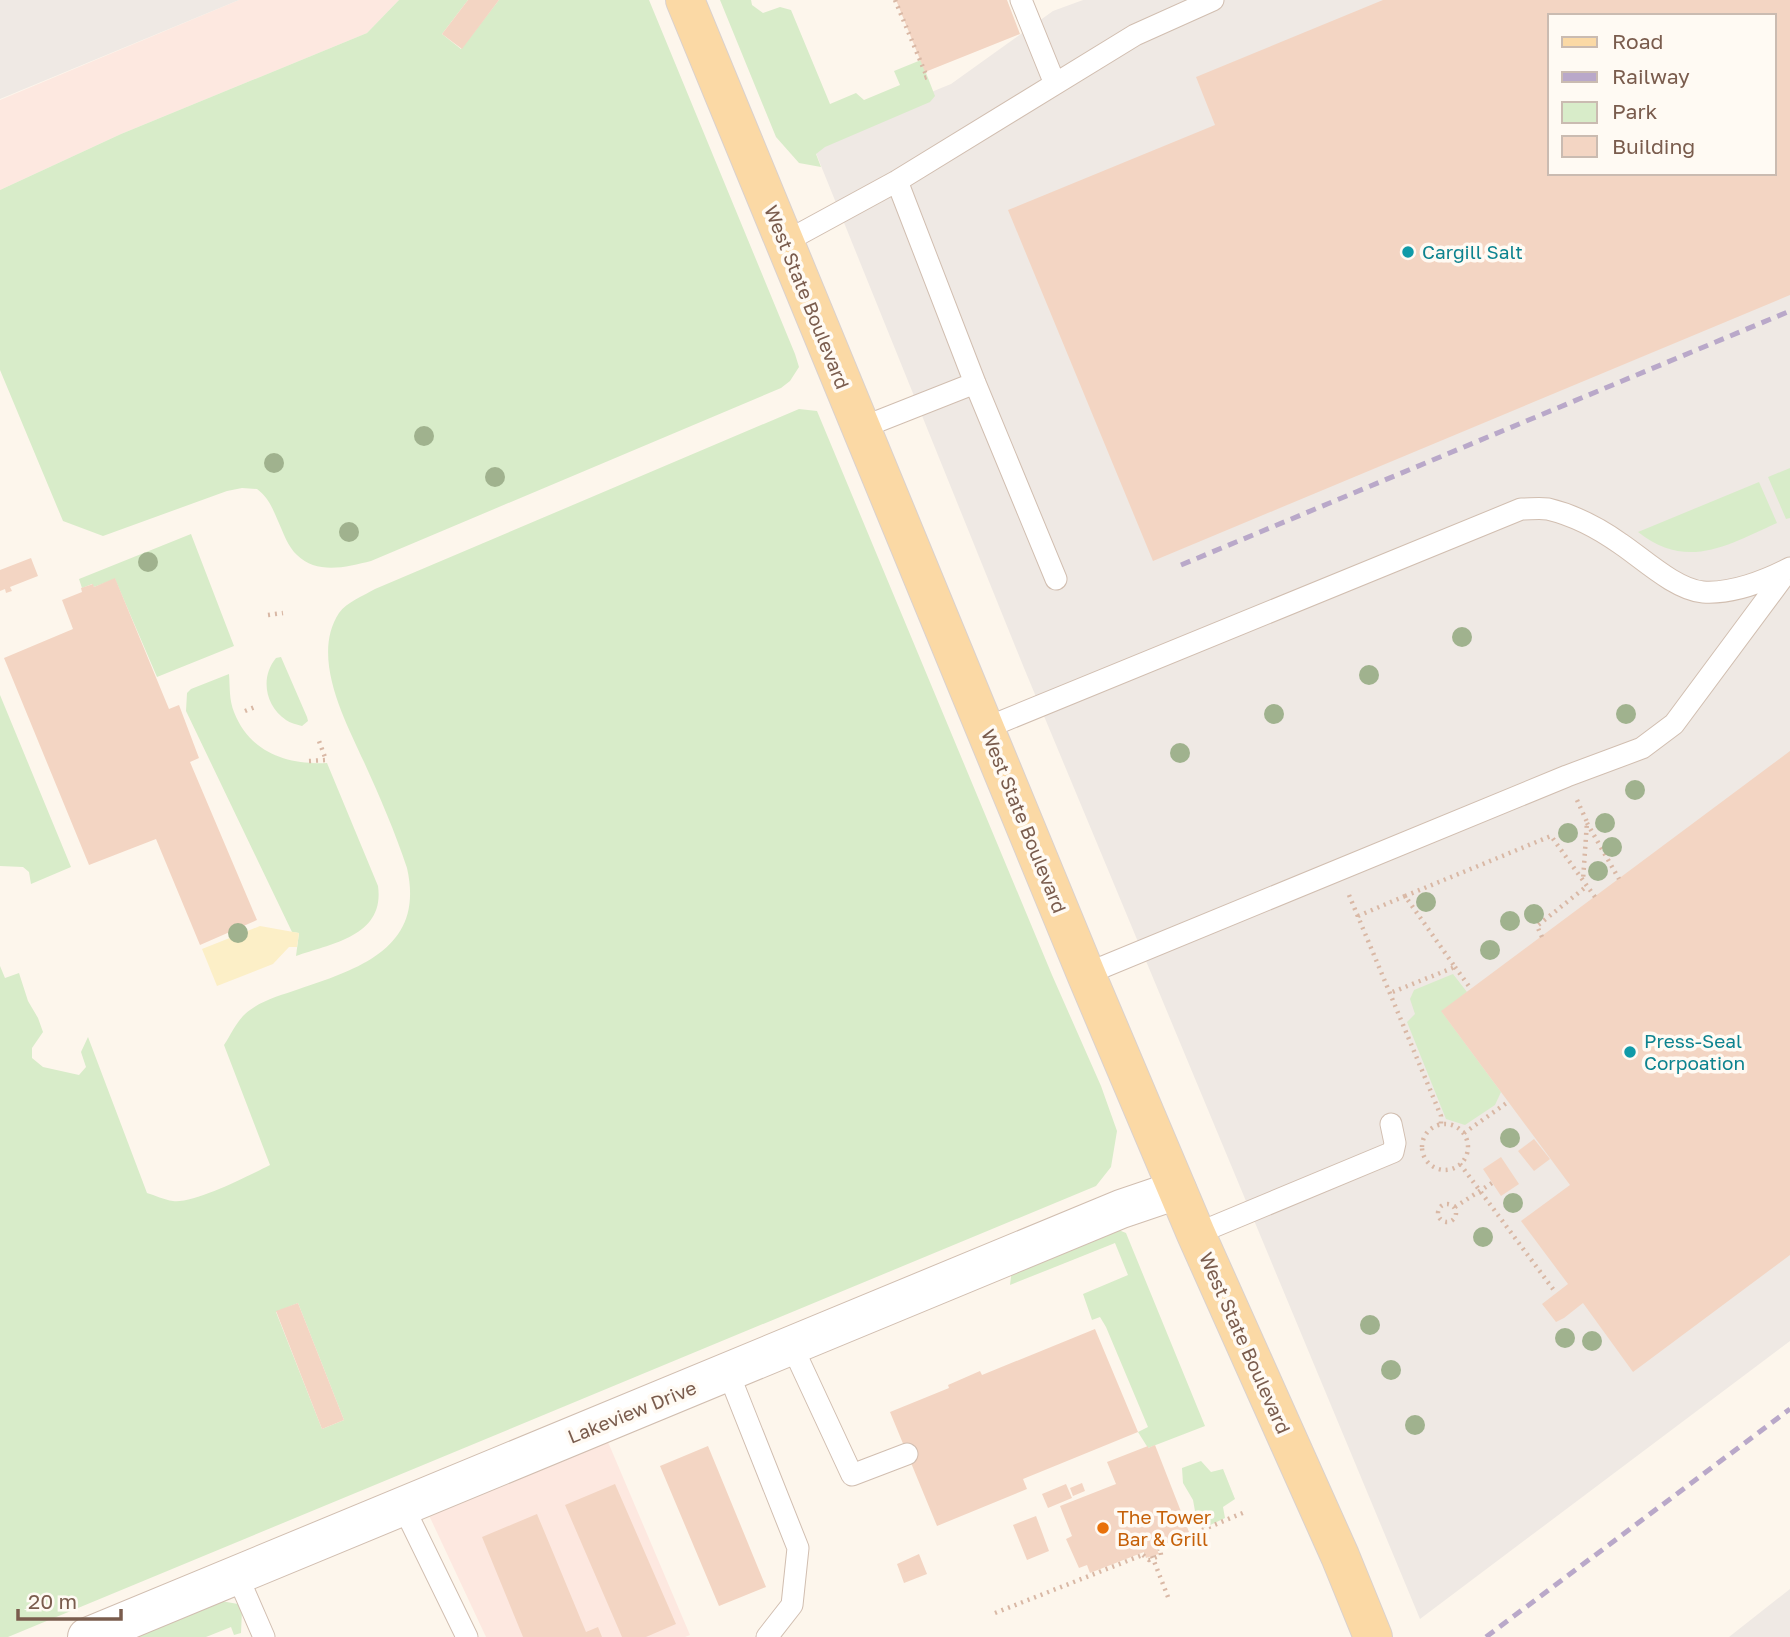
<svg xmlns="http://www.w3.org/2000/svg" width="1790" height="1637" viewBox="0 0 1790 1637" font-family="'Golos Text',sans-serif">
  <style>
    .commercial { fill: #fde8e0 }
    .industrial { fill: #efe9e4; fill-rule: evenodd }
    .green { fill: #d8ecc9; fill-rule: evenodd }
    .sand { fill: #fcefc7 }
    .building { fill: #f3d5c3; fill-rule: evenodd }
    .lines { fill: none; stroke-linecap: round; stroke-linejoin: round }
    .service-casing { stroke: #d1beb0; stroke-width: 23 }
    .minor-casing { stroke: #d1beb0; stroke-width: 40 }
    .primary-casing { stroke: #dad1cd; stroke-width: 40 }
    .path { stroke: #d9b8a5; stroke-width: 4.5; stroke-dasharray: 2 5; stroke-linecap: butt }
    .service { stroke: #fff; stroke-width: 21 }
    .minor { stroke: #fff; stroke-width: 38 }
    .primary { stroke: #fbd9a5; stroke-width: 38 }
    .rail { stroke: #b9a8c9; stroke-width: 5; stroke-dasharray: 10 7; stroke-linecap: butt }
    .tree { fill: #a0b28e }
    .culture-dot { fill: #0f9aa8; stroke: #fffaf3; stroke-width: 2.5 }
    .food-dot { fill: #e8710a; stroke: #fffaf3; stroke-width: 2.5 }
    .labels { text-anchor: middle; stroke-width: 7; stroke-linejoin: round; paint-order: stroke }
    .culture-label { font-size: 19px; fill: #0d838f; stroke: #fffaf3; text-anchor: start }
    .street-label { font-size: 19px; fill: #7a5c4d; stroke: #fffaf3 }
    .food-label { font-size: 19px; fill: #c56008; stroke: #fffaf3; text-anchor: start }
  </style>
  <rect width="100%" height="100%" fill="#fdf6ec"/>
  <path class="commercial" d="M 239,0 L 399,0 L 367,33 L 121,134 L 0,190 L 0,100 Z
    M 605,1435 L 690,1635 L 685,1637 L 486,1637 L 426,1509 Z"/>
  <path class="industrial" d="M 0,0 L 239,0 L 0,99 Z
    M 1083,0 L 1790,0 L 1790,1341 L 1420,1619 L 1024,668 L 811,141 L 951,84 L 1053,11 ZM 1550,16 L 1774,16 L 1774,173 L 1550,173 Z
    M 1790,1589 L 1790,1637 L 1729,1637 Z"/>
  <path class="green" d="M 399,0 L 468,0 L 442,34 L 461,49 L 499,0 L 649,0 L 795,354 L 799,367 L 790,381 L 781,388 L 371,561 C 347,567 317,575 297,555 C 288,547 283,532 278,521 C 273,509 268,497 257,489 L 242,488 L 227,491 L 103,536 L 63,521 L 0,370 L 0,190 L 121,134 L 367,33 Z
    M 720,0 L 751,0 L 752,5 L 763,13 L 780,7 L 791,10 L 830,104 L 856,93 L 864,100 L 900,85 L 894,71 L 921,60 L 935,96 L 930,102 L 825,147 L 816,154 L 821,167 L 799,163 L 776,137 Z
    M 799,409 L 817,411 L 1052,975 L 1101,1086 L 1117,1131 L 1111,1167 L 1096,1186 L 8,1637 L 0,1637 L 0,966 L 5,978 L 19,973 L 28,1001 L 38,1018 L 43,1032 L 32,1048 L 32,1058 L 43,1067 L 79,1075 L 86,1067 L 81,1052 L 88,1037 L 147,1193 C 155,1195 164,1200 173,1201 C 194,1204 250,1175 270,1165 L 224,1045 C 232,1033 238,1018 250,1010 C 265,999 282,995 299,989 C 361,968 425,947 407,868 C 395,832 380,797 364,762 C 346,722 310,657 339,613 C 347,602 363,596 375,589 ZM 298,1303 L 344,1420 L 322,1429 L 276,1312 Z
    M 1790,468 L 1790,518 L 1786,519 L 1768,477 Z
    M 1759,482 L 1777,523 C 1728,545 1687,571 1638,532 Z
    M 191,534 L 234,646 L 157,677 L 115,579 L 94,587 L 92,584 L 82,588 L 79,579 Z
    M 281,657 L 307,717 L 308,721 L 302,726 C 296,724 290,723 286,720 C 265,706 260,677 276,658 Z
    M 229,674 C 230,687 229,700 234,712 C 250,753 287,765 327,763 L 378,886 C 385,936 332,943 296,956 L 299,933 L 292,932 L 186,711 L 187,693 L 191,689 Z
    M 0,695 L 71,867 L 31,884 L 29,872 L 23,867 L 0,866 Z
    M 1453,974 L 1467,992 L 1442,1012 L 1501,1092 L 1495,1105 L 1465,1125 L 1446,1119 L 1407,1022 L 1415,1014 L 1410,999 L 1414,990 Z
    M 1116,1229 L 1126,1233 L 1205,1426 L 1148,1448 L 1138,1432 L 1148,1427 L 1106,1327 L 1100,1317 L 1092,1320 L 1083,1294 L 1128,1275 L 1115,1243 L 1010,1285 L 1012,1269 Z
    M 1201,1461 L 1211,1472 L 1223,1469 L 1235,1499 L 1223,1507 L 1225,1518 L 1204,1528 L 1195,1511 L 1193,1500 L 1183,1483 L 1182,1468 Z
    M 221,1601 L 238,1604 L 242,1610 L 241,1633 L 234,1635 L 231,1627 L 206,1637 L 134,1637 Z"/>
  <path class="sand" d="M 260,926 L 299,933 L 297,947 L 289,947 L 273,964 L 217,986 L 202,949 Z"/>
  <path class="building" d="M 468,0 L 499,0 L 462,49 L 442,34 Z
    M 896,0 L 1007,0 L 1020,34 L 925,72 Z
    M 1383,0 L 1790,0 L 1790,295 L 1153,561 L 1008,210 L 1215,125 L 1196,77 ZM 1550,16 L 1774,16 L 1774,173 L 1550,173 Z
    M 31,558 L 38,576 L 10,587 L 12,591 L 6,593 L 5,589 L 0,591 L 0,570 Z
    M 115,578 L 169,709 L 179,705 L 199,758 L 190,762 L 257,920 L 200,945 L 156,839 L 89,865 L 4,658 L 73,629 L 62,600 L 82,592 L 81,588 L 93,584 L 94,587 Z
    M 1790,751 L 1790,1255 L 1633,1372 L 1583,1303 L 1564,1318 L 1556,1322 L 1542,1304 L 1568,1284 L 1521,1221 L 1570,1185 L 1441,1011 Z
    M 1534,1139 L 1550,1159 L 1534,1171 L 1518,1151 Z
    M 1501,1157 L 1519,1184 L 1501,1196 L 1483,1169 Z
    M 298,1303 L 344,1420 L 322,1429 L 276,1311 Z
    M 1095,1329 L 1138,1432 L 1023,1479 L 1027,1489 L 937,1526 L 890,1412 L 949,1388 L 948,1385 L 980,1371 L 982,1375 Z
    M 1155,1445 L 1189,1532 L 1182,1535 L 1183,1537 L 1156,1547 L 1159,1554 L 1152,1556 L 1146,1558 L 1144,1552 L 1090,1573 L 1087,1565 L 1079,1568 L 1066,1539 L 1072,1536 L 1060,1506 L 1116,1484 L 1107,1462 L 1148,1446 L 1148,1448 Z
    M 708,1446 L 766,1587 L 719,1606 L 660,1466 Z
    M 1082,1483 L 1085,1491 L 1073,1496 L 1070,1488 Z
    M 615,1484 L 676,1624 L 646,1637 L 622,1637 L 565,1505 Z
    M 1066,1484 L 1072,1498 L 1048,1508 L 1042,1494 Z
    M 537,1514 L 586,1632 L 598,1627 L 602,1637 L 523,1637 L 482,1537 Z
    M 1036,1516 L 1049,1551 L 1027,1560 L 1013,1525 Z
    M 919,1554 L 927,1574 L 904,1583 L 897,1564 Z"/>
  <g class="lines">
    <g class="service-casing">
      <path id="service" d="M 1021,0 L 1055,84
        M 897,181 L 975,383 L 1056,579
        M 785,242 L 897,181 L 1135,35 L 1213,0
        M 861,428 L 975,383
        M 986,728 L 1521,509 C 1530,509 1540,508 1548,509 C 1573,515 1600,529 1621,544 C 1642,558 1676,590 1703,592 C 1731,594 1765,581 1790,568
        M 1086,974 L 1567,776 L 1642,748 L 1674,724 L 1789,569
        M 1196,1234 L 1393,1152 L 1395,1143 L 1391,1124
        M 792,1346 L 852,1475 L 907,1454
        M 728,1372 L 798,1548 L 792,1605 L 767,1637
        M 403,1506 L 467,1637
        M 237,1575 L 264,1637"/>
    </g>
    <g class="minor-casing">
      <path id="minor" d="M 87,1637 L 1121,1209 L 1177,1190"/>
    </g>
    <g class="primary-casing">
      <path id="primary" d="M 685,0 L 1086,974 L 1196,1234 L 1340,1556 L 1373,1637"/>
    </g>
    <path class="path" d="M 895,0 L 927,77 L 921,79
      M 268,615 L 283,613
      M 245,711 L 255,707
      M 309,761 L 326,760 L 319,741
      M 1577,800 L 1587,822 L 1583,880
      M 1587,823 L 1619,879
      M 1349,895 L 1441,1116 L 1441,1124
      M 1405,896 L 1551,836 L 1595,897
      M 1358,916 L 1405,896 L 1455,967 L 1390,993
      M 1542,937 L 1537,926 L 1587,886
      M 1455,967 L 1471,989
      M1422 1147a23 23 0 1 1 46 0a23 23 0 1 1-46 0Z
      M 1464,1133 L 1508,1102
      M 1460,1164 L 1556,1293
      M1438 1213a9 9 0 1 1 18 0a9 9 0 1 1-18 0Z
      M 1455,1207 L 1492,1183
      M 1157,1549 L 1245,1512
      M 1143,1555 L 1149,1560 L 1161,1555 L 1160,1548
      M 1152,1556 L 1168,1597
      M 995,1613 L 1145,1554"/>
    <use href="#service" class="service"/>
    <use href="#minor" class="minor"/>
    <use href="#primary" class="primary"/>
    <path class="rail" d="M 1181,565 L 1790,311
      M 1486,1637 L 1790,1409"/>
  </g>
  <g class="tree">
    <circle cx="424" cy="436" r="10"/>
    <circle cx="274" cy="463" r="10"/>
    <circle cx="495" cy="477" r="10"/>
    <circle cx="349" cy="532" r="10"/>
    <circle cx="148" cy="562" r="10"/>
    <circle cx="1462" cy="637" r="10"/>
    <circle cx="1369" cy="675" r="10"/>
    <circle cx="1274" cy="714" r="10"/>
    <circle cx="1626" cy="714" r="10"/>
    <circle cx="1180" cy="753" r="10"/>
    <circle cx="1635" cy="790" r="10"/>
    <circle cx="1605" cy="823" r="10"/>
    <circle cx="1568" cy="833" r="10"/>
    <circle cx="1612" cy="847" r="10"/>
    <circle cx="1598" cy="871" r="10"/>
    <circle cx="1426" cy="902" r="10"/>
    <circle cx="1534" cy="914" r="10"/>
    <circle cx="1510" cy="921" r="10"/>
    <circle cx="238" cy="933" r="10"/>
    <circle cx="1490" cy="950" r="10"/>
    <circle cx="1510" cy="1138" r="10"/>
    <circle cx="1513" cy="1203" r="10"/>
    <circle cx="1483" cy="1237" r="10"/>
    <circle cx="1370" cy="1325" r="10"/>
    <circle cx="1565" cy="1338" r="10"/>
    <circle cx="1592" cy="1341" r="10"/>
    <circle cx="1391" cy="1370" r="10"/>
    <circle cx="1415" cy="1425" r="10"/>
  </g>
  <g class="culture-dot">
    <circle cx="1408" cy="252" r="7"/>
    <circle cx="1630" cy="1052" r="7"/>
  </g>
  <circle class="food-dot" cx="1103" cy="1528" r="7"/>
  <g class="labels">
    <g class="culture-label">
      <text x="1422" y="259">Cargill Salt</text>
      <text x="1644" y="1048">Press-Seal<tspan x="1644" dy="22">Corpoation</tspan></text>
    </g>
    <g class="street-label">
      <text transform="translate(807 297) rotate(68)" y="7">West State Boulevard</text>
      <text transform="translate(1024 821) rotate(68)" y="7">West State Boulevard</text>
      <text transform="translate(1245 1343) rotate(66)" y="7">West State Boulevard</text>
      <text transform="translate(632 1412) rotate(-22)" y="7">Lakeview Drive</text>
    </g>
    <g class="food-label">
      <text x="1117" y="1524">The Tower<tspan x="1117" dy="22">Bar &amp; Grill</tspan></text>
    </g>
  </g>
  <rect x="1548" y="14" width="228" height="161" fill="#fffaf3" stroke="#cabbb1" stroke-width="2"/>
  <rect x="1562" y="37" width="35" height="10" fill="#fbd9a5" stroke="#cabbb1" stroke-width="2"/>
  <text x="1612" y="49" font-size="21" fill="#7a5c4d">Road</text>
  <rect x="1562" y="72" width="35" height="10" fill="#b9a8c9" stroke="#cabbb1" stroke-width="2"/>
  <text x="1612" y="84" font-size="21" fill="#7a5c4d">Railway</text>
  <rect x="1562" y="102" width="35" height="21" fill="#d8ecc9" stroke="#cabbb1" stroke-width="2"/>
  <text x="1612" y="119" font-size="21" fill="#7a5c4d">Park</text>
  <rect x="1562" y="136" width="35" height="21" fill="#f3d5c3" stroke="#cabbb1" stroke-width="2"/>
  <text x="1612" y="154" font-size="21" fill="#7a5c4d">Building</text>
  <path d="M18 1609v10h103v-10" fill="none" stroke="#7a5c4d" stroke-width="3.5"/>
  <text x="28" y="1609" font-size="21" fill="#7a5c4d" stroke="#fffaf3" stroke-width="5" paint-order="stroke">20 m</text>
</svg>
